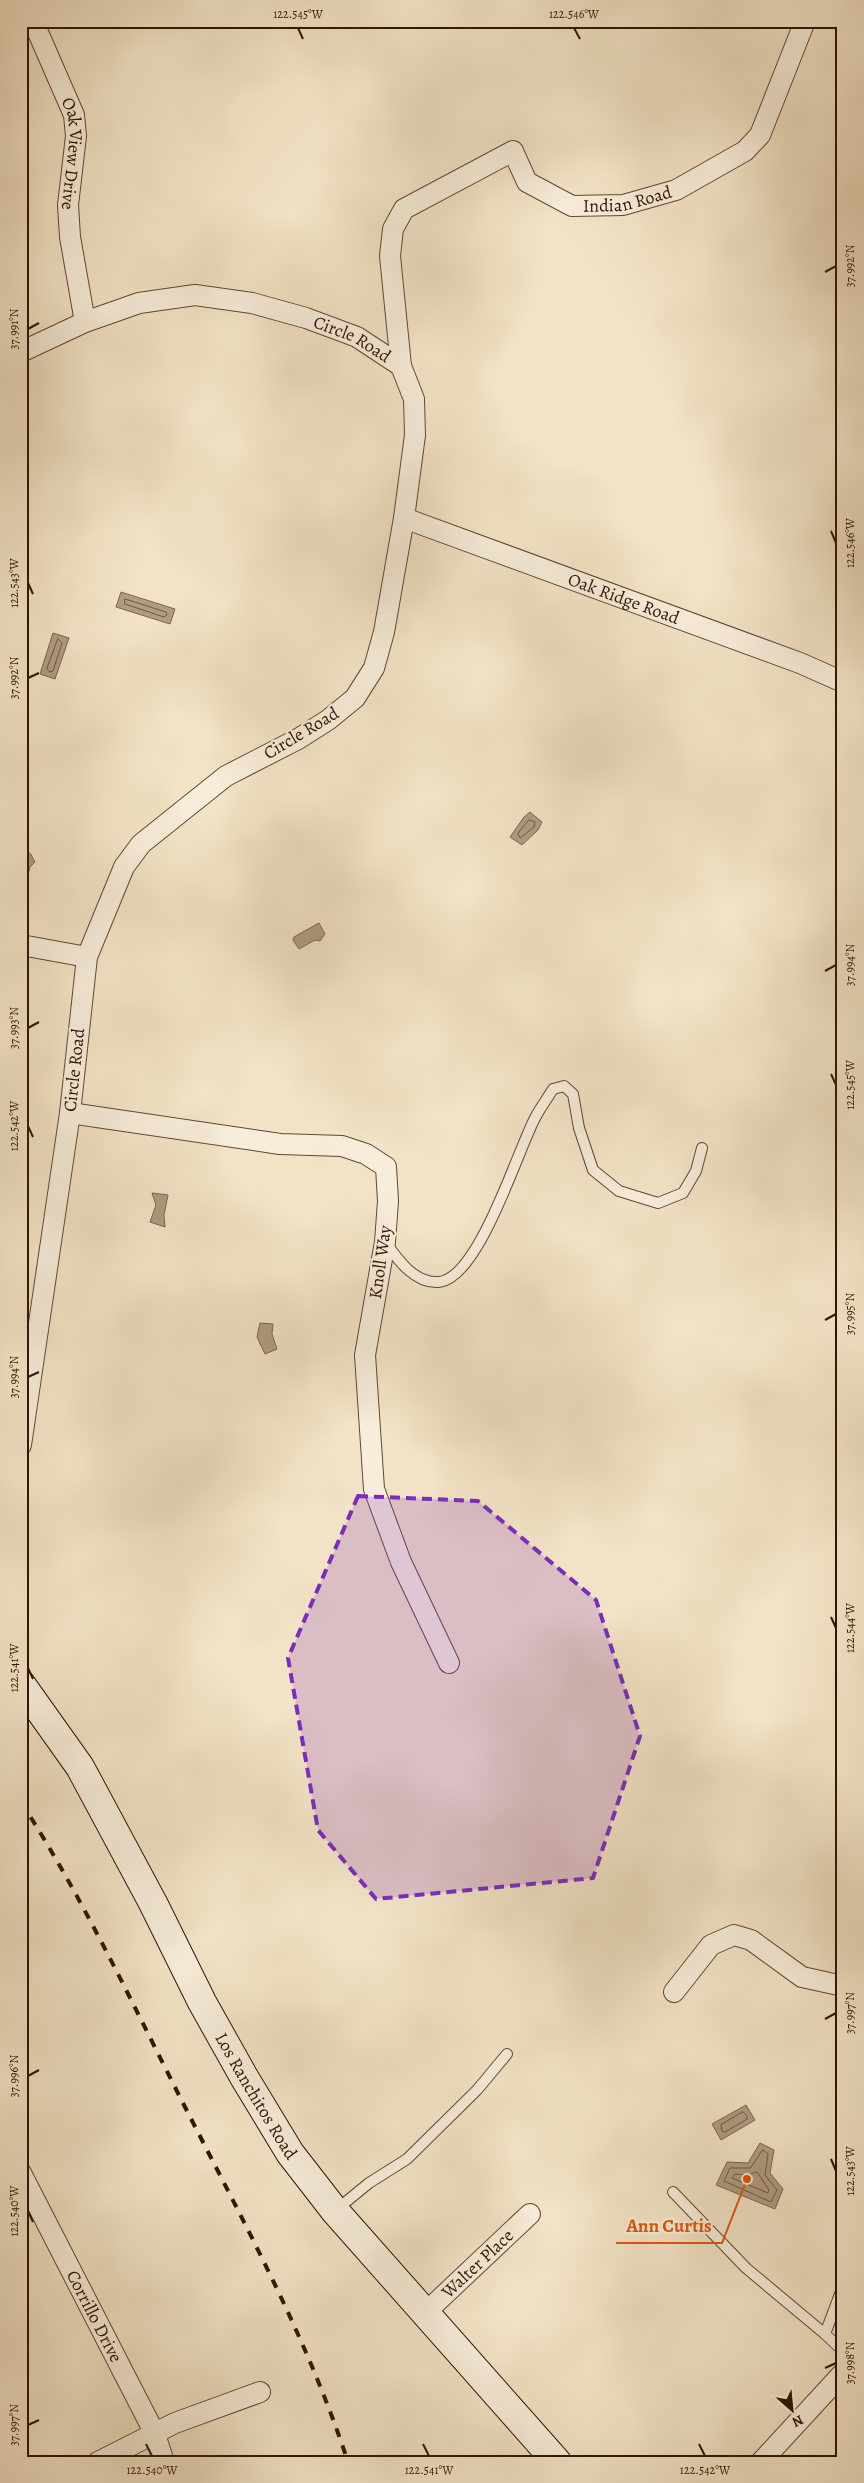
<svg xmlns="http://www.w3.org/2000/svg" width="864" height="2483" viewBox="0 0 864 2483" font-family="Alegreya,serif">
  <style>
    .water { fill: #b09c84; stroke: #7c6551 }
    .lines { fill: none; stroke-linecap: round; stroke-linejoin: round }
    .shore { stroke: #705844; stroke-width: 1 }
    .lane-casing { stroke: #604734; stroke-width: 12 }
    .street-casing { stroke: #604734; stroke-width: 22 }
    .secondary-casing { stroke: #2f1304; stroke-width: 30 }
    .lane { stroke: #f7edda; stroke-width: 10 }
    .street { stroke: #f7edda; stroke-width: 20 }
    .secondary { stroke: #f7edda; stroke-width: 28 }
    .rail { stroke: #2f1304; stroke-width: 4; stroke-dasharray: 9 9; stroke-linecap: butt }
    .marked { fill: #7b2cbf; fill-opacity: 0.2; stroke: #7b2cbf; stroke-width: 4; stroke-dasharray: 10 6; stroke-linejoin: round }
    .ticks { fill: none; stroke: #2f1304; stroke-width: 2 }
    .labels { text-anchor: middle; stroke-width: 4.5; stroke-linejoin: round; paint-order: stroke }
    .street-label { font-size: 18px; fill: #2f1304; stroke: #f7edda }
    .leader { fill: none; stroke: #df560c; stroke-width: 2 }
    .callout-dot { fill: #df560c; stroke: #f7edda; stroke-width: 2 }
    .callout-label { font-size: 19px; text-anchor: middle; font-weight: bold; fill: #df560c; stroke: #f7edda; stroke-width: 4.5; stroke-linejoin: round; paint-order: stroke }
    .neatline { fill: none; stroke: #2f1304; stroke-width: 2 }
    .ticks-label { font-size: 12px; text-anchor: middle; fill: #2f1304 }
  </style>
  <rect width="100%" height="100%" fill="#f2e3c6"/>
  <filter id="stains"><feTurbulence type="fractalNoise" baseFrequency=".004" numOctaves="4"/><feColorMatrix values="0 0 0 0 .2 0 0 0 0 .09 0 0 0 0 .02 0 0 0 .5 -.17"/></filter>
  <radialGradient id="worn" r=".72"><stop offset=".6" stop-color="#630" stop-opacity="0"/><stop offset="1" stop-color="#630" stop-opacity=".3"/></radialGradient>
  <path class="water" d="M 121,592 L 175,609 L 170,624 L 116,607 Z
    M 53,633 L 69,638 L 55,679 L 40,674 Z
    M 530,812 L 542,822 L 538,830 L 522,845 L 510,837 L 524,817 Z
    M 21,852 L 30,853 L 35,862 L 30,867 L 26,884 L 21,883 Z
    M 319,923 L 325,934 L 320,941 L 315,940 L 299,949 L 293,940 L 294,937 Z
    M 152,1193 L 168,1195 L 164,1215 L 165,1227 L 150,1222 L 156,1205 Z
    M 260,1323 L 273,1324 L 272,1334 L 277,1349 L 265,1354 L 257,1337 Z
    M 746,2105 L 755,2120 L 721,2140 L 712,2124 Z
    M 760,2143 L 774,2150 L 770,2173 L 783,2189 L 775,2209 L 716,2185 L 727,2162 L 748,2163 Z"/>
  <g class="lines">
    <path class="shore" d="M 125,599 L 166,612 L 167,615 L 164,617 L 125,604 Z
      M 58,639 L 62,643 L 53,671 L 50,672 L 47,669 Z
      M 529,820 L 535,822 L 534,827 L 520,838 L 518,834 Z
      M 743,2112 L 747,2116 L 747,2119 L 725,2132 L 722,2131 L 721,2125 Z
      M 763,2150 L 768,2154 L 765,2175 L 777,2190 L 771,2202 L 724,2181 L 730,2168 L 750,2168 Z
      M 757,2172 L 769,2190 L 768,2193 L 732,2178 L 735,2174 L 748,2175 Z"/>
    <g class="lane-casing">
      <path id="lane" d="M 386,1243 C 398,1260 415,1284 439,1282 C 479,1278 517,1152 535,1118 C 540,1108 547,1099 553,1089 L 564,1086 L 573,1094 L 579,1128 L 593,1170 L 619,1191 L 658,1203 L 683,1193 L 696,1171 L 702,1148
        M 673,2192 L 746,2268 L 825,2334
        M 336,2210 L 369,2183 L 407,2159 L 477,2090 L 507,2054
        M 843,2286 L 825,2334 L 843,2351"/>
    </g>
    <g class="street-casing">
      <g id="street">
        <path id="s1" d="M 33,21 L 74,115 L 76,136 L 68,205 L 70,237 L 85,322"/>
        <path id="s2" d="M 21,352 L 85,322 L 139,303 L 195,295 L 252,303 L 306,318 L 357,337 L 401,366 L 414,399 L 415,435 L 404,518 L 384,632 L 374,668 L 355,698 L 328,720 L 298,739 L 226,776 L 141,844 L 124,867 L 87,957 L 70,1113 L 21,1445"/>
        <path id="s3" d="M 401,366 L 390,256 L 393,229 L 404,209 L 513,151 L 527,182 L 572,206 L 623,205 L 676,190 L 745,151 L 760,135 L 805,21"/>
        <path id="s4" d="M 404,518 L 800,663 L 843,682"/>
        <path d="M 21,945 L 87,957"/>
        <path d="M 70,1113 L 280,1144 L 342,1146 L 366,1154 L 386,1167 L 388,1201 L 385,1242 L 365,1355 L 374,1489 L 401,1562 L 449,1663"/>
        <path d="M 674,1992 L 711,1945 L 734,1935 L 751,1940 L 802,1977 L 843,1986"/>
        <path id="s5" d="M 21,2173 L 155,2434 L 164,2462"/>
        <path id="s6" d="M 425,2313 L 530,2214"/>
        <path d="M 98,2462 L 175,2423 L 260,2392"/>
        <path d="M 761,2462 L 843,2373"/>
      </g>
    </g>
    <g class="secondary-casing">
      <g id="secondary">
        <path id="s7" d="M 21,1684 L 80,1767 L 153,1903 L 202,2002 L 244,2077 L 290,2153 L 335,2211 L 557,2462"/>
      </g>
    </g>
    <use href="#lane" class="lane"/>
    <use href="#street" class="street"/>
    <use href="#secondary" class="secondary"/>
    <path class="rail" d="M 21,1802 C 83,1898 132,2003 184,2105 C 243,2221 307,2337 348,2462"/>
  </g>
  <path class="marked" d="M 358,1496 L 478,1501 L 596,1600 L 640,1736 L 593,1878 L 376,1899 L 318,1830 L 288,1658 Z"/>
  <path class="ticks" d="M 298,28 L 303,39M 574,28 L 580,39M 825,272 L 836,266M 28,329 L 39,323M 831,531 L 836,543M 28,583 L 33,594M 28,678 L 39,673M 825,971 L 836,965M 28,1028 L 39,1022M 831,1074 L 836,1085M 28,1126 L 33,1137M 825,1320 L 836,1314M 28,1377 L 39,1372M 831,1617 L 836,1628M 28,1668 L 33,1679M 825,2019 L 836,2013M 28,2076 L 39,2070M 831,2159 L 836,2171M 28,2211 L 33,2222M 825,2368 L 836,2363M 28,2425 L 39,2420M 146,2444 L 152,2456M 423,2444 L 429,2456M 699,2444 L 705,2456"/>
  <g class="labels">
    <g class="street-label">
      <text dy="6" stroke="none"><textPath href="#s1" startOffset="141">Oak View Drive</textPath></text>
      <text dy="6" stroke="none"><textPath href="#s3" startOffset="425">Indian Road</textPath></text>
      <text dy="6" stroke="none"><textPath href="#s2" startOffset="349">Circle Road</textPath></text>
      <text dy="6" stroke="none"><textPath href="#s4" startOffset="234">Oak Ridge Road</textPath></text>
      <text transform="translate(301 733) rotate(-31)" y="6">Circle Road</text>
      <text transform="translate(74 1070) rotate(-84)" y="6">Circle Road</text>
      <text transform="translate(380 1262) rotate(-82)" y="6">Knoll Way</text>
      <text dy="6" stroke="none"><textPath href="#s7" startOffset="475">Los Ranchitos Road</textPath></text>
      <text dy="6" stroke="none"><textPath href="#s6" startOffset="72">Walter Place</textPath></text>
      <text dy="6" stroke="none"><textPath href="#s5" startOffset="161">Corrillo Drive</textPath></text>
    </g>
  </g>
  <path class="leader" d="M747 2179L722 2243H616"/>
  <circle class="callout-dot" cx="747" cy="2179" r="5"/>
  <g class="callout-label">
    <text x="669" y="2232">Ann Curtis</text>
  </g>
  <rect width="864" height="2483" fill="none" stroke="#f2e3c6" stroke-width="55"/>
  <g transform="translate(792 2410) rotate(153)" stroke="#f7edda" stroke-width="4" paint-order="stroke">
  <path d="M0-4L9 19L0 12L-9 19Z" fill="#2f1304"/>
  <text y="-8" font-size="14" font-weight="bold" text-anchor="middle" fill="#2f1304">N</text>
  </g>
  <rect x="28" y="28" width="808" height="2428" class="neatline"/>
  <g class="ticks-label">
    <text x="298" y="18">122.545°W</text>
    <text x="574" y="18">122.546°W</text>
    <text transform="translate(850 266) rotate(-90)" y="4">37.992°N</text>
    <text transform="translate(14 329) rotate(-90)" y="4">37.991°N</text>
    <text transform="translate(850 543) rotate(-90)" y="4">122.546°W</text>
    <text transform="translate(14 583) rotate(-90)" y="4">122.543°W</text>
    <text transform="translate(14 678) rotate(-90)" y="4">37.992°N</text>
    <text transform="translate(850 965) rotate(-90)" y="4">37.994°N</text>
    <text transform="translate(14 1028) rotate(-90)" y="4">37.993°N</text>
    <text transform="translate(850 1085) rotate(-90)" y="4">122.545°W</text>
    <text transform="translate(14 1126) rotate(-90)" y="4">122.542°W</text>
    <text transform="translate(850 1314) rotate(-90)" y="4">37.995°N</text>
    <text transform="translate(14 1377) rotate(-90)" y="4">37.994°N</text>
    <text transform="translate(850 1628) rotate(-90)" y="4">122.544°W</text>
    <text transform="translate(14 1668) rotate(-90)" y="4">122.541°W</text>
    <text transform="translate(850 2013) rotate(-90)" y="4">37.997°N</text>
    <text transform="translate(14 2076) rotate(-90)" y="4">37.996°N</text>
    <text transform="translate(850 2171) rotate(-90)" y="4">122.543°W</text>
    <text transform="translate(14 2211) rotate(-90)" y="4">122.540°W</text>
    <text transform="translate(850 2363) rotate(-90)" y="4">37.998°N</text>
    <text transform="translate(14 2425) rotate(-90)" y="4">37.997°N</text>
    <text x="152" y="2474">122.540°W</text>
    <text x="429" y="2474">122.541°W</text>
    <text x="705" y="2474">122.542°W</text>
  </g>
  <rect width="100%" height="100%" filter="url(#stains)"/>
  <rect width="100%" height="100%" fill="url(#worn)"/>
</svg>
